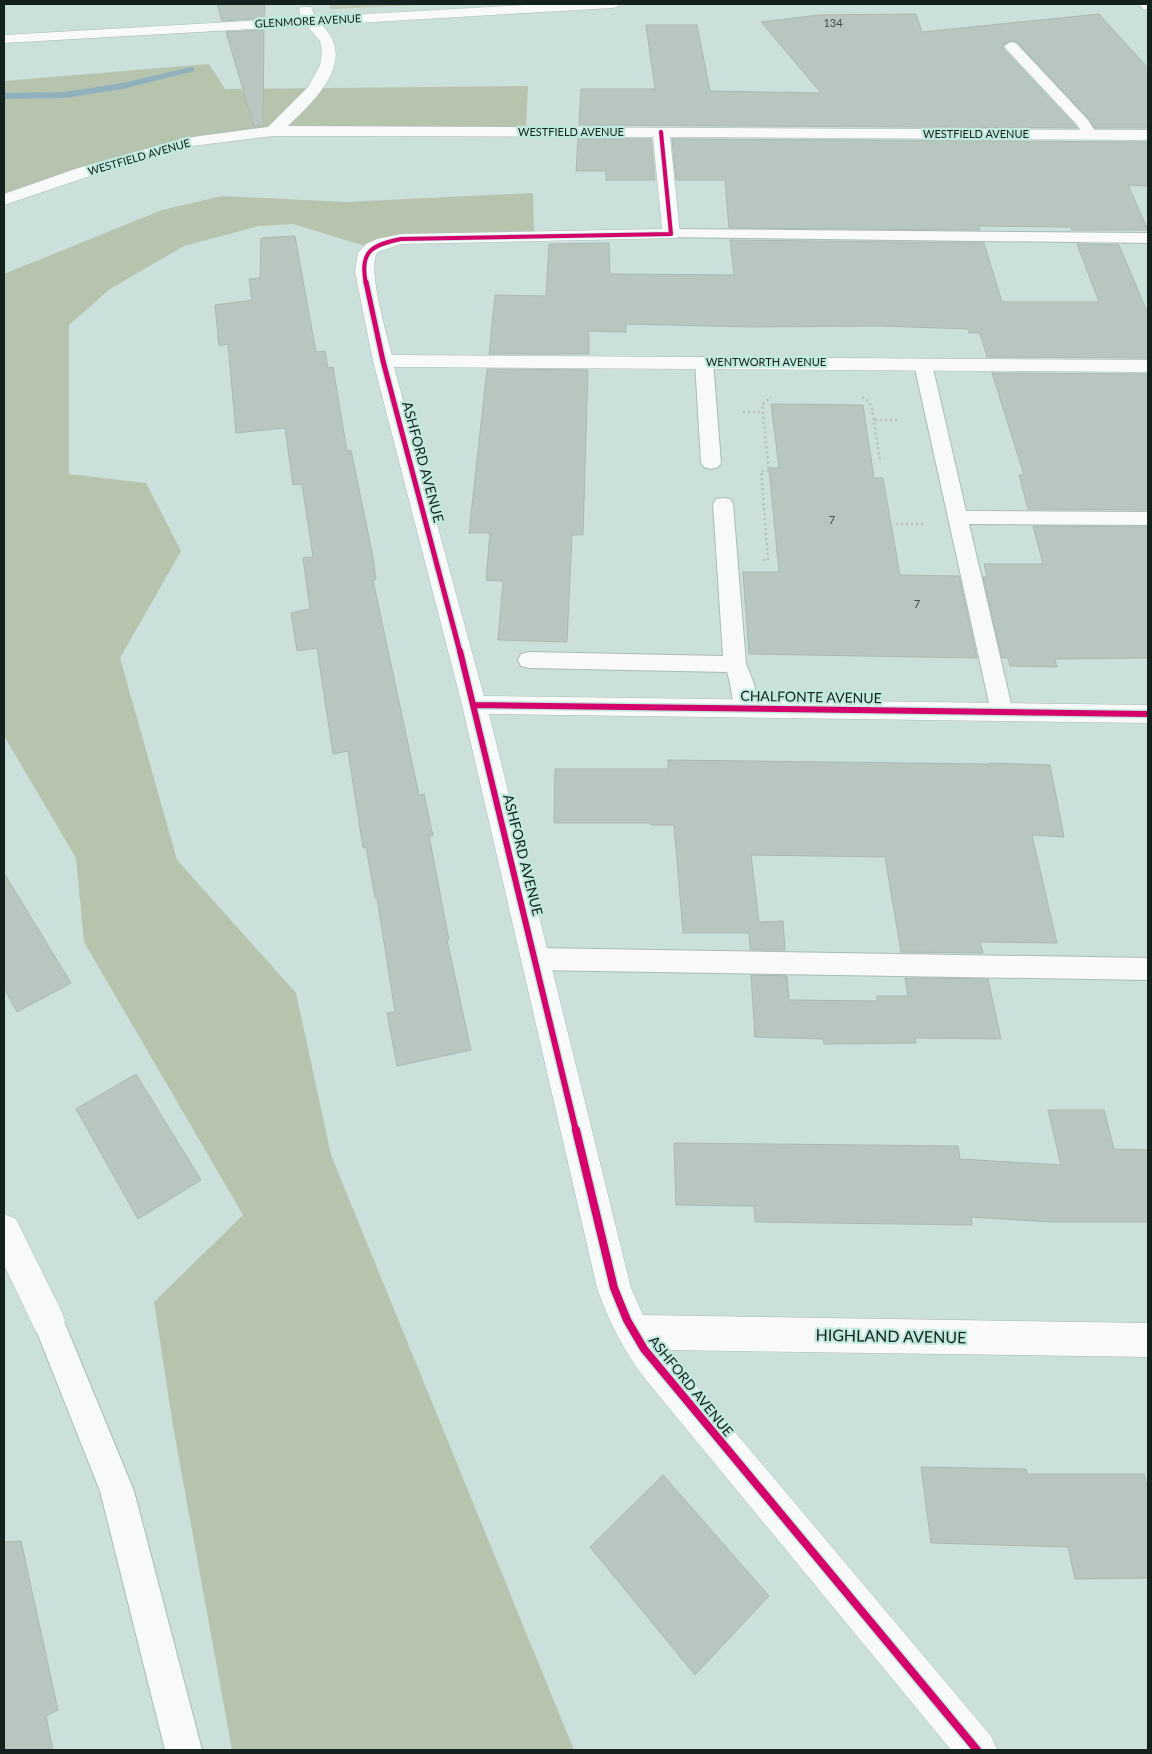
<svg xmlns="http://www.w3.org/2000/svg" width="1152" height="1754" viewBox="0 0 1152 1754" font-family="Lato,sans-serif">
  <style>
    .green { fill: #c0ceb8 }
    .forest { fill: #b6c4ae }
    .lines { fill: none; stroke-linecap: round; stroke-linejoin: round }
    .stream { fill: #91b0bd; fill-rule: evenodd }
    .building { fill: #b8c6c0; stroke: #abb9b1 }
    .lane-casing { stroke: #aabbb6; stroke-width: 2 }
    .street-casing { stroke: #aabbb6; stroke-width: 1 }
    .path { stroke: #b7bebb; stroke-width: 2.5; stroke-dasharray: 2 3; stroke-linecap: butt }
    .lane { fill: #f7faf9; fill-rule: evenodd }
    .street { fill: #f7faf9; fill-rule: evenodd }
    .cycleway-far3-casing { stroke: #c2e9dd; stroke-width: 5.5 }
    .cycleway-far2-casing { stroke: #c2e9dd; stroke-width: 8 }
    .cycleway-far1-casing { stroke: #c2e9dd; stroke-width: 9 }
    .cycleway-casing { stroke: #c2e9dd; stroke-width: 11 }
    .cycleway-far3 { stroke: #d6006c; stroke-width: 4 }
    .cycleway-far2 { stroke: #d6006c; stroke-width: 5 }
    .cycleway-far1 { stroke: #d6006c; stroke-width: 6 }
    .cycleway { stroke: #d6006c; stroke-width: 8 }
    .labels { text-anchor: middle; stroke-width: 4.5; stroke-linejoin: round; paint-order: stroke }
    .far-street-label { font-size: 11px; fill: #13221e; stroke: #c2e9dd }
    .number-label { font-size: 11px; fill: #3f4e49 }
    .street-label { font-size: 14px; fill: #13221e; stroke: #c2e9dd }
    .near-street-label { font-size: 16px; fill: #13221e; stroke: #c2e9dd }
  </style>
  <rect width="100%" height="100%" fill="#cbe0da"/>
  <path class="green" d="M 330,4 L 445,4 L 330,9 Z"/>
  <path class="forest" d="M 209,64 L 225,89 L 528,86 L 526,131 L 222,137 L 81,173 L 4,200 L 4,81 Z
    M 533,193 L 534,236 L 433,237 L 372,248 L 293,224 L 259,226 L 184,246 L 110,289 L 69,325 L 69,474 L 146,483 L 181,551 L 120,658 L 177,860 L 296,993 L 331,1155 L 574,1750 L 232,1750 L 173,1426 L 154,1302 L 243,1215 L 84,942 L 76,858 L 4,736 L 4,274 L 162,210 L 222,196 L 346,202 Z"/>
  <g class="lines">
    <path class="stream" d="M 191,67 L 194,67 L 194,71 L 123,89 L 64,98 L 4,99 L 4,93 L 64,92 L 123,83 Z"/>
  </g>
  <path class="building" d="M 217,4 L 265,4 L 264,18 L 222,21 Z
    M 916,14 L 922,32 L 1099,14 L 1148,68 L 1148,128 L 1095,128 L 1089,119 L 1017,42 L 1011,40 L 1002,46 L 1004,50 L 1077,128 L 579,125 L 581,89 L 655,89 L 646,25 L 697,25 L 710,91 L 821,93 L 761,22 L 819,15 Z
    M 264,30 L 263,126 L 254,127 L 226,32 Z
    M 578,139 L 651,139 L 655,180 L 606,180 L 606,171 L 576,171 Z
    M 672,139 L 1148,142 L 1148,186 L 1128,185 L 1148,230 L 1072,230 L 1070,227 L 978,226 L 980,230 L 729,228 L 725,180 L 676,180 Z
    M 295,236 L 316,352 L 325,351 L 328,368 L 333,367 L 347,451 L 351,450 L 373,557 L 376,580 L 373,580 L 419,795 L 424,794 L 433,836 L 429,836 L 449,940 L 447,940 L 471,1050 L 397,1066 L 387,1013 L 395,1012 L 377,898 L 375,898 L 366,847 L 363,848 L 348,751 L 333,754 L 317,648 L 297,651 L 291,613 L 310,609 L 303,558 L 313,557 L 302,484 L 293,485 L 285,428 L 236,433 L 228,344 L 219,346 L 215,305 L 252,300 L 249,279 L 260,278 L 261,238 Z
    M 730,240 L 984,243 L 1002,302 L 1099,302 L 1077,244 L 1119,245 L 1148,314 L 1148,358 L 987,357 L 980,333 L 969,333 L 968,329 L 879,326 L 751,327 L 626,324 L 626,332 L 589,331 L 589,354 L 489,354 L 495,295 L 546,296 L 549,244 L 609,243 L 610,274 L 734,275 Z
    M 487,369 L 588,370 L 583,535 L 572,535 L 567,642 L 498,640 L 503,581 L 486,580 L 490,533 L 469,533 Z
    M 992,373 L 1148,374 L 1148,510 L 1028,509 L 1019,475 L 1024,475 Z
    M 771,404 L 863,405 L 874,478 L 883,478 L 900,575 L 959,576 L 977,658 L 749,654 L 743,572 L 779,572 L 769,468 L 779,468 Z
    M 1033,526 L 1148,527 L 1148,658 L 1055,659 L 1057,667 L 1010,666 L 1008,658 L 1002,658 L 983,577 L 987,577 L 984,564 L 1043,564 Z
    M 668,760 L 990,764 L 990,763 L 1050,765 L 1064,837 L 1032,835 L 1057,943 L 980,942 L 983,953 L 901,952 L 885,857 L 751,855 L 759,922 L 783,921 L 785,950 L 750,950 L 749,933 L 683,933 L 674,825 L 651,825 L 651,823 L 554,823 L 555,769 L 668,769 Z
    M 4,873 L 71,983 L 17,1012 L 4,988 Z
    M 751,975 L 787,976 L 789,1000 L 877,1001 L 877,996 L 908,996 L 905,978 L 988,979 L 1001,1039 L 915,1038 L 916,1043 L 824,1044 L 823,1039 L 755,1037 Z
    M 136,1074 L 201,1180 L 138,1219 L 76,1109 Z
    M 1048,1110 L 1104,1110 L 1114,1149 L 1148,1150 L 1148,1222 L 1050,1222 L 971,1217 L 972,1225 L 755,1222 L 754,1206 L 676,1205 L 674,1143 L 958,1146 L 960,1159 L 1061,1165 Z
    M 921,1467 L 1026,1469 L 1027,1474 L 1144,1474 L 1148,1490 L 1148,1578 L 1075,1579 L 1068,1547 L 931,1543 Z
    M 663,1475 L 769,1596 L 695,1675 L 590,1547 Z
    M 21,1541 L 58,1710 L 46,1716 L 53,1750 L 4,1750 L 4,1542 Z"/>
  <g class="lines">
    <g class="lane-casing">
      <path id="lane" d="M 1011,42 L 1016,43 L 1088,120 L 1097,134 L 1095,137 L 1085,137 L 1077,125 L 1006,49 L 1004,46 Z
        M 671,229 L 1148,233 L 1148,243 L 665,237 L 663,234 L 665,231 Z
        M 704,357 L 710,358 L 713,362 L 721,463 L 718,467 L 711,469 L 704,467 L 701,463 L 695,362 L 698,358 Z
        M 923,359 L 929,360 L 932,364 L 966,511 L 1148,512 L 1148,525 L 969,524 L 1013,712 L 1010,718 L 1002,720 L 994,718 L 991,712 L 914,364 L 917,360 Z
        M 723,498 L 730,499 L 733,504 L 746,664 C 752,678 762,700 754,715 L 746,717 L 738,715 C 731,702 732,686 727,672 L 529,668 L 521,666 L 518,660 L 521,654 L 529,652 L 723,656 L 713,504 L 716,499 Z
        M 535,948 L 1148,958 L 1148,980 L 535,970 L 526,967 L 522,959 L 526,951 Z
        M 48,1304 L 59,1309 L 134,1491 L 202,1750 L 165,1750 L 100,1491 L 32,1320 L 37,1309 Z"/>
    </g>
    <g class="street-casing">
      <path id="street" d="M 542,4 L 619,4 L 617,7 L 612,8 L 322,25 C 358,61 315,100 288,126 L 1148,130 L 1148,140 L 670,137 L 680,234 L 677,238 L 401,244 L 378,252 C 366,265 387,336 392,355 L 1148,360 L 1148,372 L 394,367 L 484,696 L 1148,705 L 1148,723 L 489,714 L 631,1288 L 643,1315 L 1148,1323 L 1148,1357 L 666,1350 L 991,1736 L 997,1750 L 951,1750 L 646,1380 C 624,1352 609,1322 597,1288 L 462,705 L 373,361 L 355,272 L 358,253 L 366,244 L 377,239 L 401,234 L 662,229 L 653,137 L 273,136 L 192,146 L 87,177 L 4,205 L 4,194 L 75,169 L 185,138 L 268,127 L 308,87 L 320,65 L 322,53 L 320,41 L 307,26 L 4,43 L 4,35 L 301,18 L 299,10 L 301,7 L 311,7 L 315,17 Z
        M 1139,4 L 1148,4 L 1148,10 L 1143,9 Z
        M 4,1214 L 16,1219 L 60,1308 L 65,1320 L 60,1332 L 48,1337 L 36,1332 L 4,1265 Z"/>
    </g>
    <path class="path" d="M 862,397 L 868,401 L 872,408 L 880,461
      M 743,412 L 762,412
      M 875,420 L 899,420
      M 896,524 L 923,524
      M 763,560 L 768,560 L 761,471 L 769,471 L 762,405 L 771,397"/>
    <use href="#lane" class="lane"/>
    <use href="#street" class="street"/>
    <g class="cycleway-far3-casing">
      <path id="cycleway-far3" d="M 366,284 C 359,251 372,245 401,239 L 671,234 L 661,132"/>
    </g>
    <g class="cycleway-far2-casing">
      <path id="cycleway-far2" d="M 366,282 L 383,361 L 460,652"/>
    </g>
    <g class="cycleway-far1-casing">
      <path id="cycleway-far1" d="M 460,651 L 576,1131
        M 474,705 L 1148,714"/>
    </g>
    <g class="cycleway-casing">
      <path id="cycleway" d="M 576,1130 L 614,1288 L 627,1320 L 644,1349 L 977,1750"/>
    </g>
    <use href="#cycleway-far3" class="cycleway-far3"/>
    <use href="#cycleway-far2" class="cycleway-far2"/>
    <use href="#cycleway-far1" class="cycleway-far1"/>
    <use href="#cycleway" class="cycleway"/>
  </g>
  <g class="labels">
    <g class="far-street-label">
      <text transform="translate(308 21) rotate(-3)" y="4">GLENMORE AVENUE</text>
      <text x="571" y="136">WESTFIELD AVENUE</text>
      <text x="976" y="138">WESTFIELD AVENUE</text>
      <text transform="translate(139 157) rotate(-16)" y="4">WESTFIELD AVENUE</text>
      <text x="766" y="366">WENTWORTH AVENUE</text>
    </g>
    <g class="number-label">
      <text x="833" y="27">134</text>
      <text x="832" y="524">7</text>
      <text x="917" y="608">7</text>
    </g>
    <g class="street-label">
      <text transform="translate(423 462) rotate(75)" y="5">ASHFORD AVENUE</text>
      <text transform="translate(811 697) rotate(1)" y="5">CHALFONTE AVENUE</text>
      <text transform="translate(523 855) rotate(76)" y="5">ASHFORD AVENUE</text>
      <text transform="translate(691 1386) rotate(51)" y="5">ASHFORD AVENUE</text>
    </g>
    <g class="near-street-label">
      <text transform="translate(891 1336) rotate(1)" y="6">HIGHLAND AVENUE</text>
    </g>
  </g>
  <rect width="1152" height="1754" fill="none" stroke="#13221e" stroke-width="10"/>
</svg>
